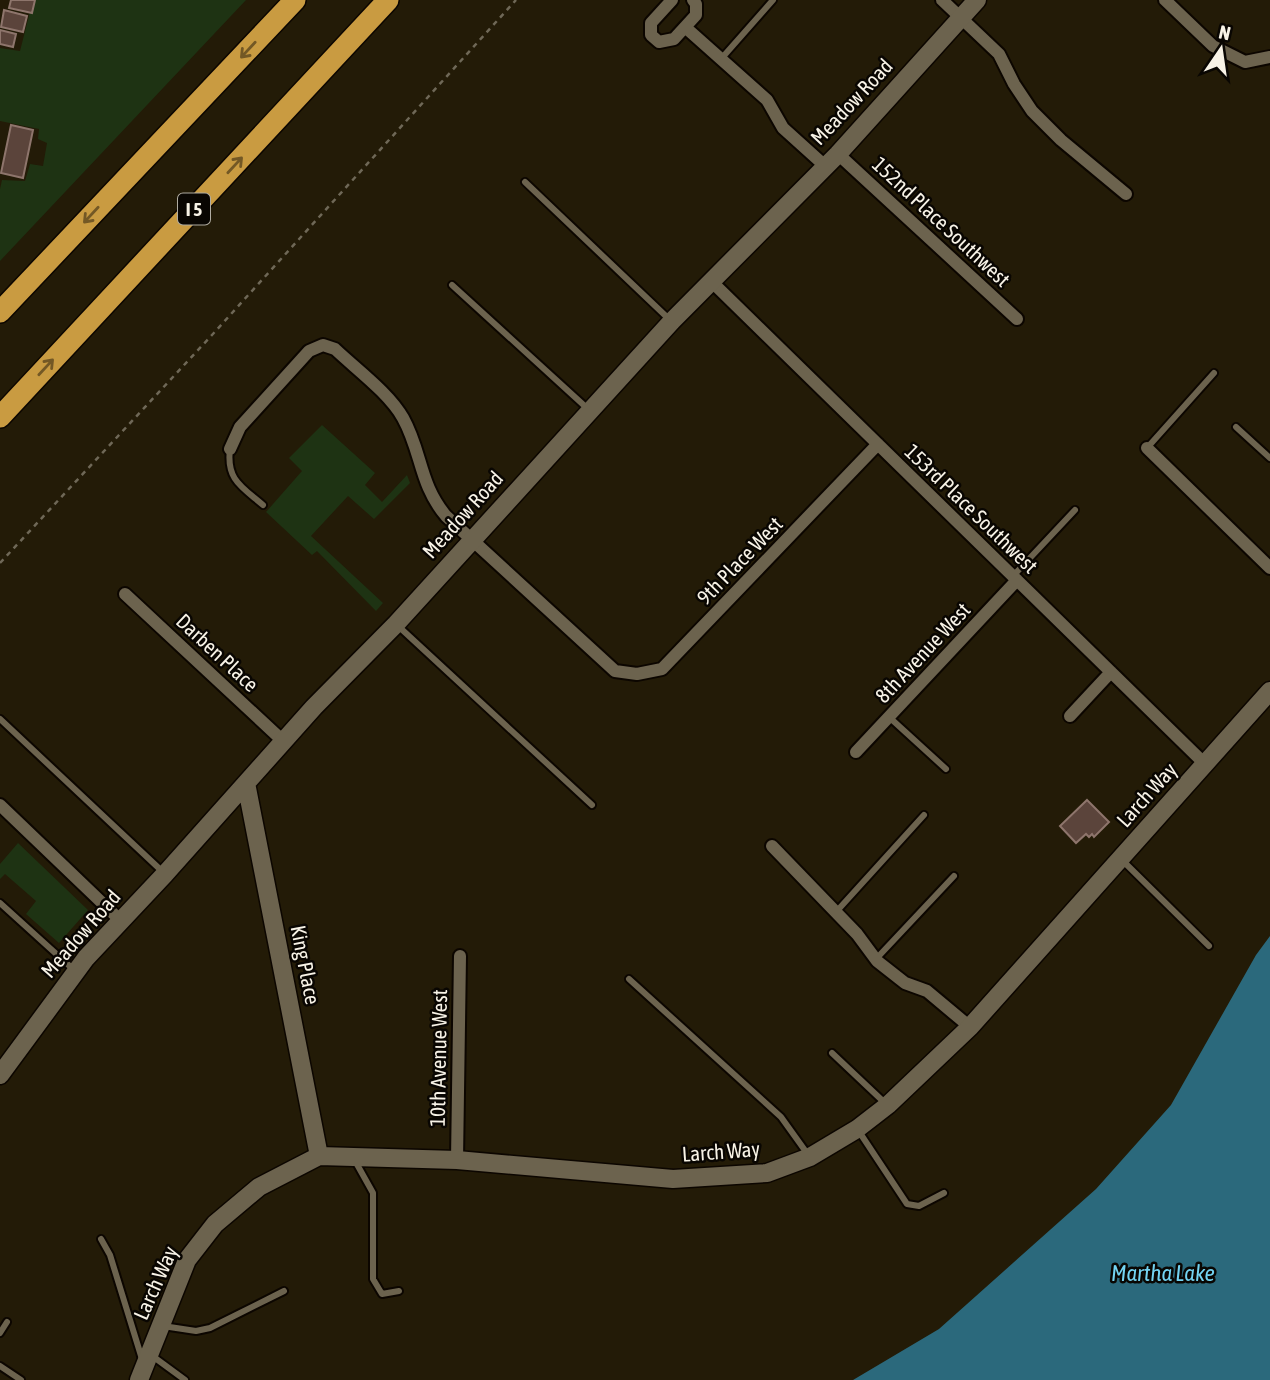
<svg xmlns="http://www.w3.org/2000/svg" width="1270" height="1380" viewBox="0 0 1270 1380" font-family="'Asap Condensed',sans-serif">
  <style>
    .green { fill: #1e3313 }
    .water { fill: #2b697c }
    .building { fill: #5b443b; stroke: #8e756c; stroke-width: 2 }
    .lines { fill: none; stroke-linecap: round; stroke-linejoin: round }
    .lane-casing { stroke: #0c0600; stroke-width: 10 }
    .street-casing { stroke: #0c0600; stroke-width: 16 }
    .secondary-casing { stroke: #0c0600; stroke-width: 21 }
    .highway-casing { stroke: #0c0600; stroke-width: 24 }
    .path { stroke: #6f6857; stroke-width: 2.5; stroke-dasharray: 5 5; stroke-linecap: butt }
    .lane { stroke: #6c634e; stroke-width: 6 }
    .street { stroke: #6c634e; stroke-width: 12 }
    .secondary { stroke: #6c634e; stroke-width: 18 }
    .highway { stroke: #c99b41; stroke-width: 21 }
    .oneway { stroke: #735825 }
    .labels { text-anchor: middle; stroke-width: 5; stroke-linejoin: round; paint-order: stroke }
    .shield { fill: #090602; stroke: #b0aca2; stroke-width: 2 }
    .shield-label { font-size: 19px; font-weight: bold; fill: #f8f3e7 }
    .street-label { font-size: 21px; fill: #f8f3e7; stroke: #090602 }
    .water-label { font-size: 23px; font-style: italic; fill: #73d3f1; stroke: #090602 }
  </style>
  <rect width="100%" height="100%" fill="#231b07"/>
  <path class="green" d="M 33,0 L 246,0 L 0,261 L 0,189 L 2,180 L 25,181 L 30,164 L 43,166 L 47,143 L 38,139 L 39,129 L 0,121 L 0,48 L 20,51 Z
    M 322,425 L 375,473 L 365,485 L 382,502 L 407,475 L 410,483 L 374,519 L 348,496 L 311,536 L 383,603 L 376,611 L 317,551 L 312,555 L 266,512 L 302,471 L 289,458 Z
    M 18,843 L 88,910 L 59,943 L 26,914 L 36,901 L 5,874 L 0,879 L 0,864 Z"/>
  <path class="water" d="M 1270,936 L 1270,1380 L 853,1380 L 939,1329 L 1096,1189 L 1171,1105 L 1256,955 Z"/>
  <path class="building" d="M 11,0 L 35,0 L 32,13 L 9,8 Z
    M 4,10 L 27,16 L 23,32 L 1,27 Z
    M 0,30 L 16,34 L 13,47 L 0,44 Z
    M 11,125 L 33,130 L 23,178 L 1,173 Z
    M 1087,800 L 1109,822 L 1094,837 L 1092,834 L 1089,837 L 1086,834 L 1076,843 L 1060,826 Z"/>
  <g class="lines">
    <g class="lane-casing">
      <path id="lane" d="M 721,59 L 773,0
        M 525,182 L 670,320
        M 452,285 L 588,409
        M 1236,427 L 1270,458
        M 1147,448 L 1214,373
        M 230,449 C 226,480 242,487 263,505
        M 1013,576 L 1075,510
        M 397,625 L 592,805
        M 889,717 L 946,769
        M 0,719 L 164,873
        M 1122,860 L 1209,946
        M 0,903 L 74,970
        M 836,912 L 924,815
        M 876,959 L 954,876
        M 629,979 L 781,1117 L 809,1156
        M 832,1053 L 886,1104
        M 858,1130 L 907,1204 L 919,1206 L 944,1193
        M 354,1159 L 373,1193 L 373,1279 L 382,1294 L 399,1291
        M 101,1239 L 110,1255 L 142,1359
        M 163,1326 L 196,1331 L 210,1328 L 284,1291
        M 0,1333 L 7,1322
        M 151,1355 L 185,1380
        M 0,1366 L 21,1380"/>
    </g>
    <g class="street-casing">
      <path id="street" d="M 672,0 L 651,23 L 651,35 L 659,42 L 674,39 L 696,15 L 696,4 L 693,0
        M 942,0 L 999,54 L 1014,84 L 1032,111 L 1061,140 L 1126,194
        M 1165,0 L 1213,46 L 1245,62 L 1270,57
        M 685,27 L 767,100 L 783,128 L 824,165
        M 838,154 L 1017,319
        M 711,281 L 1205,764
        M 1147,448 L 1270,568
        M 230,449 L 240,427 L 309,351 L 323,345 L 335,349 C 356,369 389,393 403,418 C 422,452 419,484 446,516 L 615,671 L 637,674 L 662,669 L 878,444
        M 125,594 L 283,741
        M 1070,716 L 1111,672
        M 856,752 L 1017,580
        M 0,805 L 121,921
        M 772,846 L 857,934 L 877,961 L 905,983 L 927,991 L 970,1027
        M 457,1160 L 460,956"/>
    </g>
    <g class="secondary-casing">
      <path id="secondary" d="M 246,783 L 319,1156
        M 0,1075 L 86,958 L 165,874 L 314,707 L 396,624 L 672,321 L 838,154 L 977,0
        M 139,1380 L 187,1260 L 215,1224 L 259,1187 L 319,1156 L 457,1160 L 673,1179 L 767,1173 L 810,1157 L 857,1129 L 888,1105 L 970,1027 L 1270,691"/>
    </g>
    <g class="highway-casing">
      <path id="highway" d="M 0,312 L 295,0
        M 0,417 L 388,0"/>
    </g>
    <path class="path" d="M 0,563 L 212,335 L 516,0"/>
    <use href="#lane" class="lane"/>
    <use href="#street" class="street"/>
    <use href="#secondary" class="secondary"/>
    <use href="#highway" class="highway"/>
  </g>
  <defs><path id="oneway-shaft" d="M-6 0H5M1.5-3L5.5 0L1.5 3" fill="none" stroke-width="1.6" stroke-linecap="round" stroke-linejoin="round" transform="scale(1.75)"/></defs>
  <g class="oneway">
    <use href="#oneway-shaft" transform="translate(248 50) rotate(133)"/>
    <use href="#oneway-shaft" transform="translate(235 165) rotate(-47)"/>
    <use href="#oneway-shaft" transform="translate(91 215) rotate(133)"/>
    <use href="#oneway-shaft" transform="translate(46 367) rotate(-47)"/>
  </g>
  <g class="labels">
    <rect class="shield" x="178" y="193.5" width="32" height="31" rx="5"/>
    <g class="shield-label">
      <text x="194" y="216">I 5</text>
    </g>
    <g class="street-label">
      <text transform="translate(852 102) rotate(-47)" y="7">Meadow Road</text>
      <text transform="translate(941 222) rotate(43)" y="7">152nd Place Southwest</text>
      <text transform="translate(971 509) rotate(44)" y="7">153rd Place Southwest</text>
      <text transform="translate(463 515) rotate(-48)" y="7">Meadow Road</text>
      <text transform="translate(740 561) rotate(-46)" y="7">9th Place West</text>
      <text transform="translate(217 653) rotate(43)" y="7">Darben Place</text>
      <text transform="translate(923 653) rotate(-47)" y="7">8th Avenue West</text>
      <text transform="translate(1147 795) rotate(-48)" y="7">Larch Way</text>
      <text transform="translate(81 934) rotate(-49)" y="7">Meadow Road</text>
      <text transform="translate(305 965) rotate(79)" y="7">King Place</text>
      <text transform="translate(439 1058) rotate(-89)" y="7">10th Avenue West</text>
      <text transform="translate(721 1152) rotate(-4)" y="7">Larch Way</text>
      <text transform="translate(156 1283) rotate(-66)" y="7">Larch Way</text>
    </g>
    <g class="water-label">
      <text x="1163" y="1281">Martha Lake</text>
    </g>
  </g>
  <g transform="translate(1221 49) rotate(13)" stroke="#090602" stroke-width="5" paint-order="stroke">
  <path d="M0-5L12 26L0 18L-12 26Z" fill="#f8f3e7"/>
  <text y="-10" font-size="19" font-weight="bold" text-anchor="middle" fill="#f8f3e7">N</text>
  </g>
</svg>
